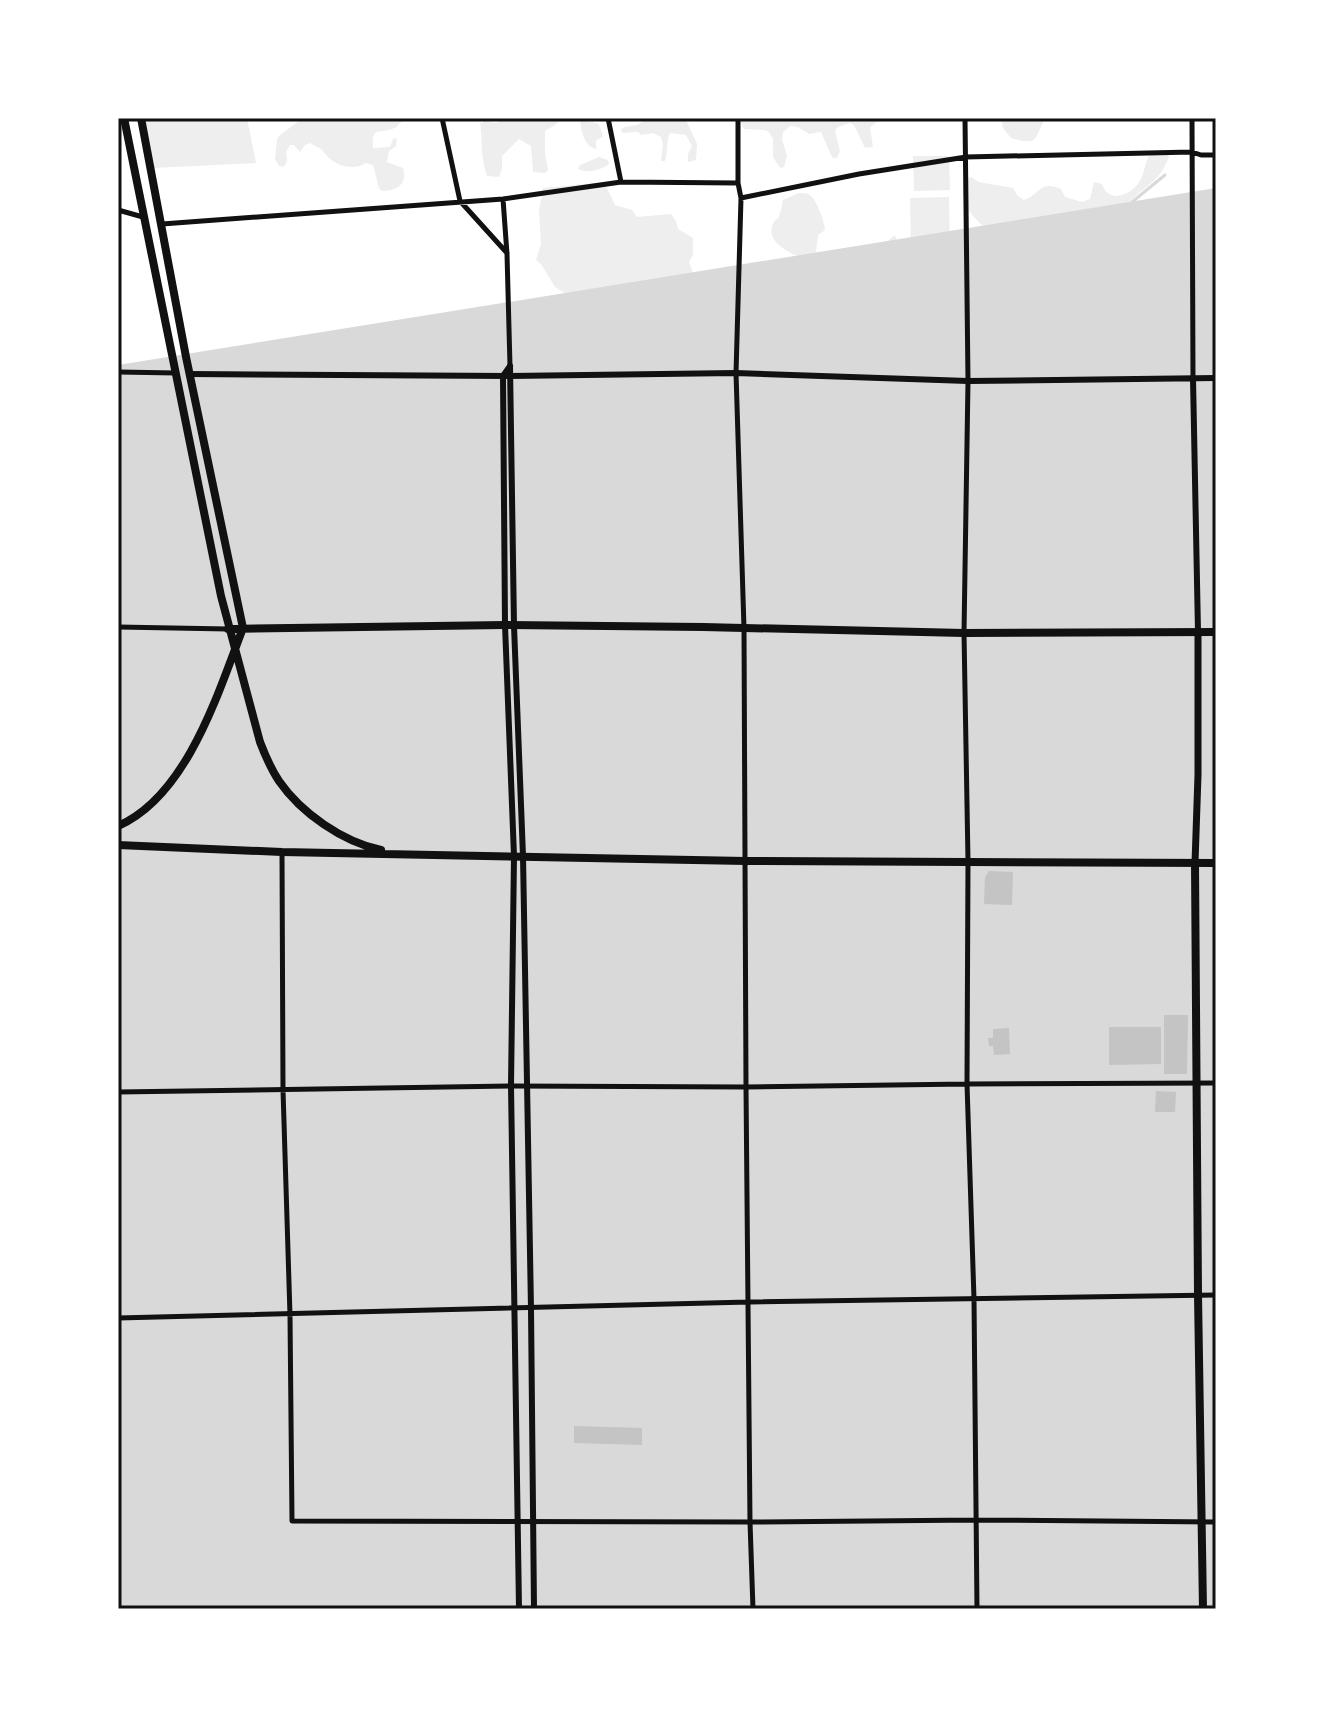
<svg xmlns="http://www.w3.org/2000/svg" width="1334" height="1727" viewBox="0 0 1334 1727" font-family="Karla,sans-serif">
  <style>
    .green { fill: #eee }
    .water { fill: #d9d9d9 }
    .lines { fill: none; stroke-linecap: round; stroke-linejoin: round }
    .stream { stroke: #d9d9d9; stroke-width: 3 }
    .building { fill: #c4c4c4 }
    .minor { stroke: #111; stroke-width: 5 }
    .tertiary { stroke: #111; stroke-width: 6 }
    .secondary { stroke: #111; stroke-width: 7 }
    .primary { stroke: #111; stroke-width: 8 }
    .trunk { stroke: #111; stroke-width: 8 }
    .neatline { fill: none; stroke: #111; stroke-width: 3 }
  </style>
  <rect width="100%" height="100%" fill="#fff"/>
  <path class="green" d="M 145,118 L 247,118 L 256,163 L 154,168 Z
    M 303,118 L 426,118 L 424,121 C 418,121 409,119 404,121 C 393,126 403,125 392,129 C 380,134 371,125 373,148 L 390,147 L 393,139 L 397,138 L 396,146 L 389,151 L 387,162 L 403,168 C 408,184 397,191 382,191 L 379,188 L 373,165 L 366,163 C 354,171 336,166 327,156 C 325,154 324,152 322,150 C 319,147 314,146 310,143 L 305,145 L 300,152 L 294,145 L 290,145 L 286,152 C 287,158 289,162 283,167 L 279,166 L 275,159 L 277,139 L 280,135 Z
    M 505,118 L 557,118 L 558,122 L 555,125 L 545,131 L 545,153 L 548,170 L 545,173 L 533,172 L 531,146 L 519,139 L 502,156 L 502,169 L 499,177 L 487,176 C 480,158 483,142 480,123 L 483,123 L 483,121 L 496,123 Z
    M 648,118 L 685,118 L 697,144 L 696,160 L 688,162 L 688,154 L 692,146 L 686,135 L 670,133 C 666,141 668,152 665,161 L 661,161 L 663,144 L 661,137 L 653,133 L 641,135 L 638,132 L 622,133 L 621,129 L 625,127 L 637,125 Z
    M 743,118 L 913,118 L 877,122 L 870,127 L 873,147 L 865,148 L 854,125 L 850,123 L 838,127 L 835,131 L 840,151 L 837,158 L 833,158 L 831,155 L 821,132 L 809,134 L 798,127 L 790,126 L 783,132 L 782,140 L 787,155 L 784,167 L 780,168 L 773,157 L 773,139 L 769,132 L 765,130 L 744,129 L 740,121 Z
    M 1001,118 L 1046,118 C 1033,137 1041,147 1011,138 L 1003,128 Z
    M 584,120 L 599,124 L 603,136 L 596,141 L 596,149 C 584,146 582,133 580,122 Z
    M 1163,150 L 1169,156 C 1160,184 1143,185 1126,206 L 987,229 C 970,215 959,203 964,180 L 971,177 L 979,182 L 1013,188 L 1017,195 L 1024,200 C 1041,194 1039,180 1061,189 L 1065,197 L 1082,202 L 1090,199 L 1094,182 L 1102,184 C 1109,205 1133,195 1141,179 C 1145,171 1145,159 1151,154 C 1155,151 1158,151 1163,150 Z
    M 913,156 L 949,156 L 950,190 L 914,191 Z
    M 599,157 L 608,160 L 609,164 C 601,170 588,174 578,169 L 580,165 Z
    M 604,182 L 615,205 L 632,210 L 637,217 L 671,214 L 676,221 L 678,229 L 693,238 L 693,255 L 689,262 L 695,279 L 568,295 L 555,287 L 541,264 L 536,260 L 541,244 L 539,211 L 543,188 Z
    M 799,193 C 805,193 808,193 812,197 C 817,202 825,223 825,230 L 818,235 L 816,251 L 810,267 C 828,278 835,279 855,270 C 863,267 873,266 882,264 L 886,257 L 888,241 L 895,235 L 897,243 L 911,251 L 910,198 L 949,197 L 950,250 L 911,252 L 925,264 L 940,264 L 947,278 L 948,298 C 945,301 941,305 937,307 C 925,313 906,309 896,300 L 888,302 C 886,311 889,318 884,326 L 879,320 L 877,313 L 870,310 L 833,325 L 831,341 L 825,356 L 809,354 L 804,338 L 792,327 L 788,319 L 780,317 L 768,306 L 769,297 C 784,283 807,286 800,257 C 788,252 765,241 773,224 C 778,214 777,224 780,213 C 782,209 782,204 783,200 Z"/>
  <path class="water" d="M 1216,188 L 1216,1609 L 118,1609 L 118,365 Z"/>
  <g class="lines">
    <path class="stream" d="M 1132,202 L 1165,175"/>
  </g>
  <path class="building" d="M 989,871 L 1013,872 L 1012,905 L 984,904 L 985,877 Z
    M 1164,1015 L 1188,1015 L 1187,1074 L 1164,1074 Z
    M 1109,1027 L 1161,1027 L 1161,1064 L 1109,1065 Z
    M 1009,1028 L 1010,1054 L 994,1055 L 993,1046 L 989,1046 L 988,1038 L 993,1038 L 993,1029 Z
    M 1156,1091 L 1176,1092 L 1175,1112 L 1155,1112 Z
    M 574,1426 L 642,1428 L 642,1445 L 574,1443 Z"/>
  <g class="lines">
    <path class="minor" d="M 442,118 L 460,201 L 507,253
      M 608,118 L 621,182
      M 738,118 L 738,183 L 741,198 L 736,373 L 744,628 L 746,1087 L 750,1522 L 753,1609
      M 965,118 L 968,381 L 964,633 L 968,861 L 967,1084 L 974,1299 L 977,1609
      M 1192,118 L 1193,378
      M 741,198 L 859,174 L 966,157 L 1192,152 L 1201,155 L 1216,155
      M 503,199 L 507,254 L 510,366
      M 118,210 L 143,217
      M 162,224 L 503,199 L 621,182 L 738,183
      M 118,372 L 176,373
      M 118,627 L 228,629
      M 282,852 L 283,1090 L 290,1315 L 292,1521 L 750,1522 L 976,1520 L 1216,1522
      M 118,1092 L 511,1086 L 746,1087 L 967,1084 L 1216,1083
      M 118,1318 L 749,1302 L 1216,1295"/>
    <path class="tertiary" d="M 510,366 L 503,376 L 505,625 L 514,856 L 511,1086 L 519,1609
      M 510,366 L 514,626 L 523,856 L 531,1309 L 534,1609
      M 189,374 L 510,376 L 736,373 L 968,381 L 1216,378
      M 1193,378 L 1198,632"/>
    <path class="secondary" d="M 1195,863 L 1198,775 L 1198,632"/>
    <path class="primary" d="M 1195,863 L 1198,1295 L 1203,1609"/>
    <path class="trunk" d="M 124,118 L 221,596 L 260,742 C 265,755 271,769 279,781 C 301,813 343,842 381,850
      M 141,118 L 186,357 L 243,628
      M 228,629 L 505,625 L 703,627 L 964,633 L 1216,632
      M 118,826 C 187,796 218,693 243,628
      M 118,845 L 282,852 L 746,861 L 1216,863"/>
  </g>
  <rect width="1334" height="1727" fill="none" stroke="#ffffff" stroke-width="240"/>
  <rect x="120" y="120" width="1094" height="1487" class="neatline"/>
</svg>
